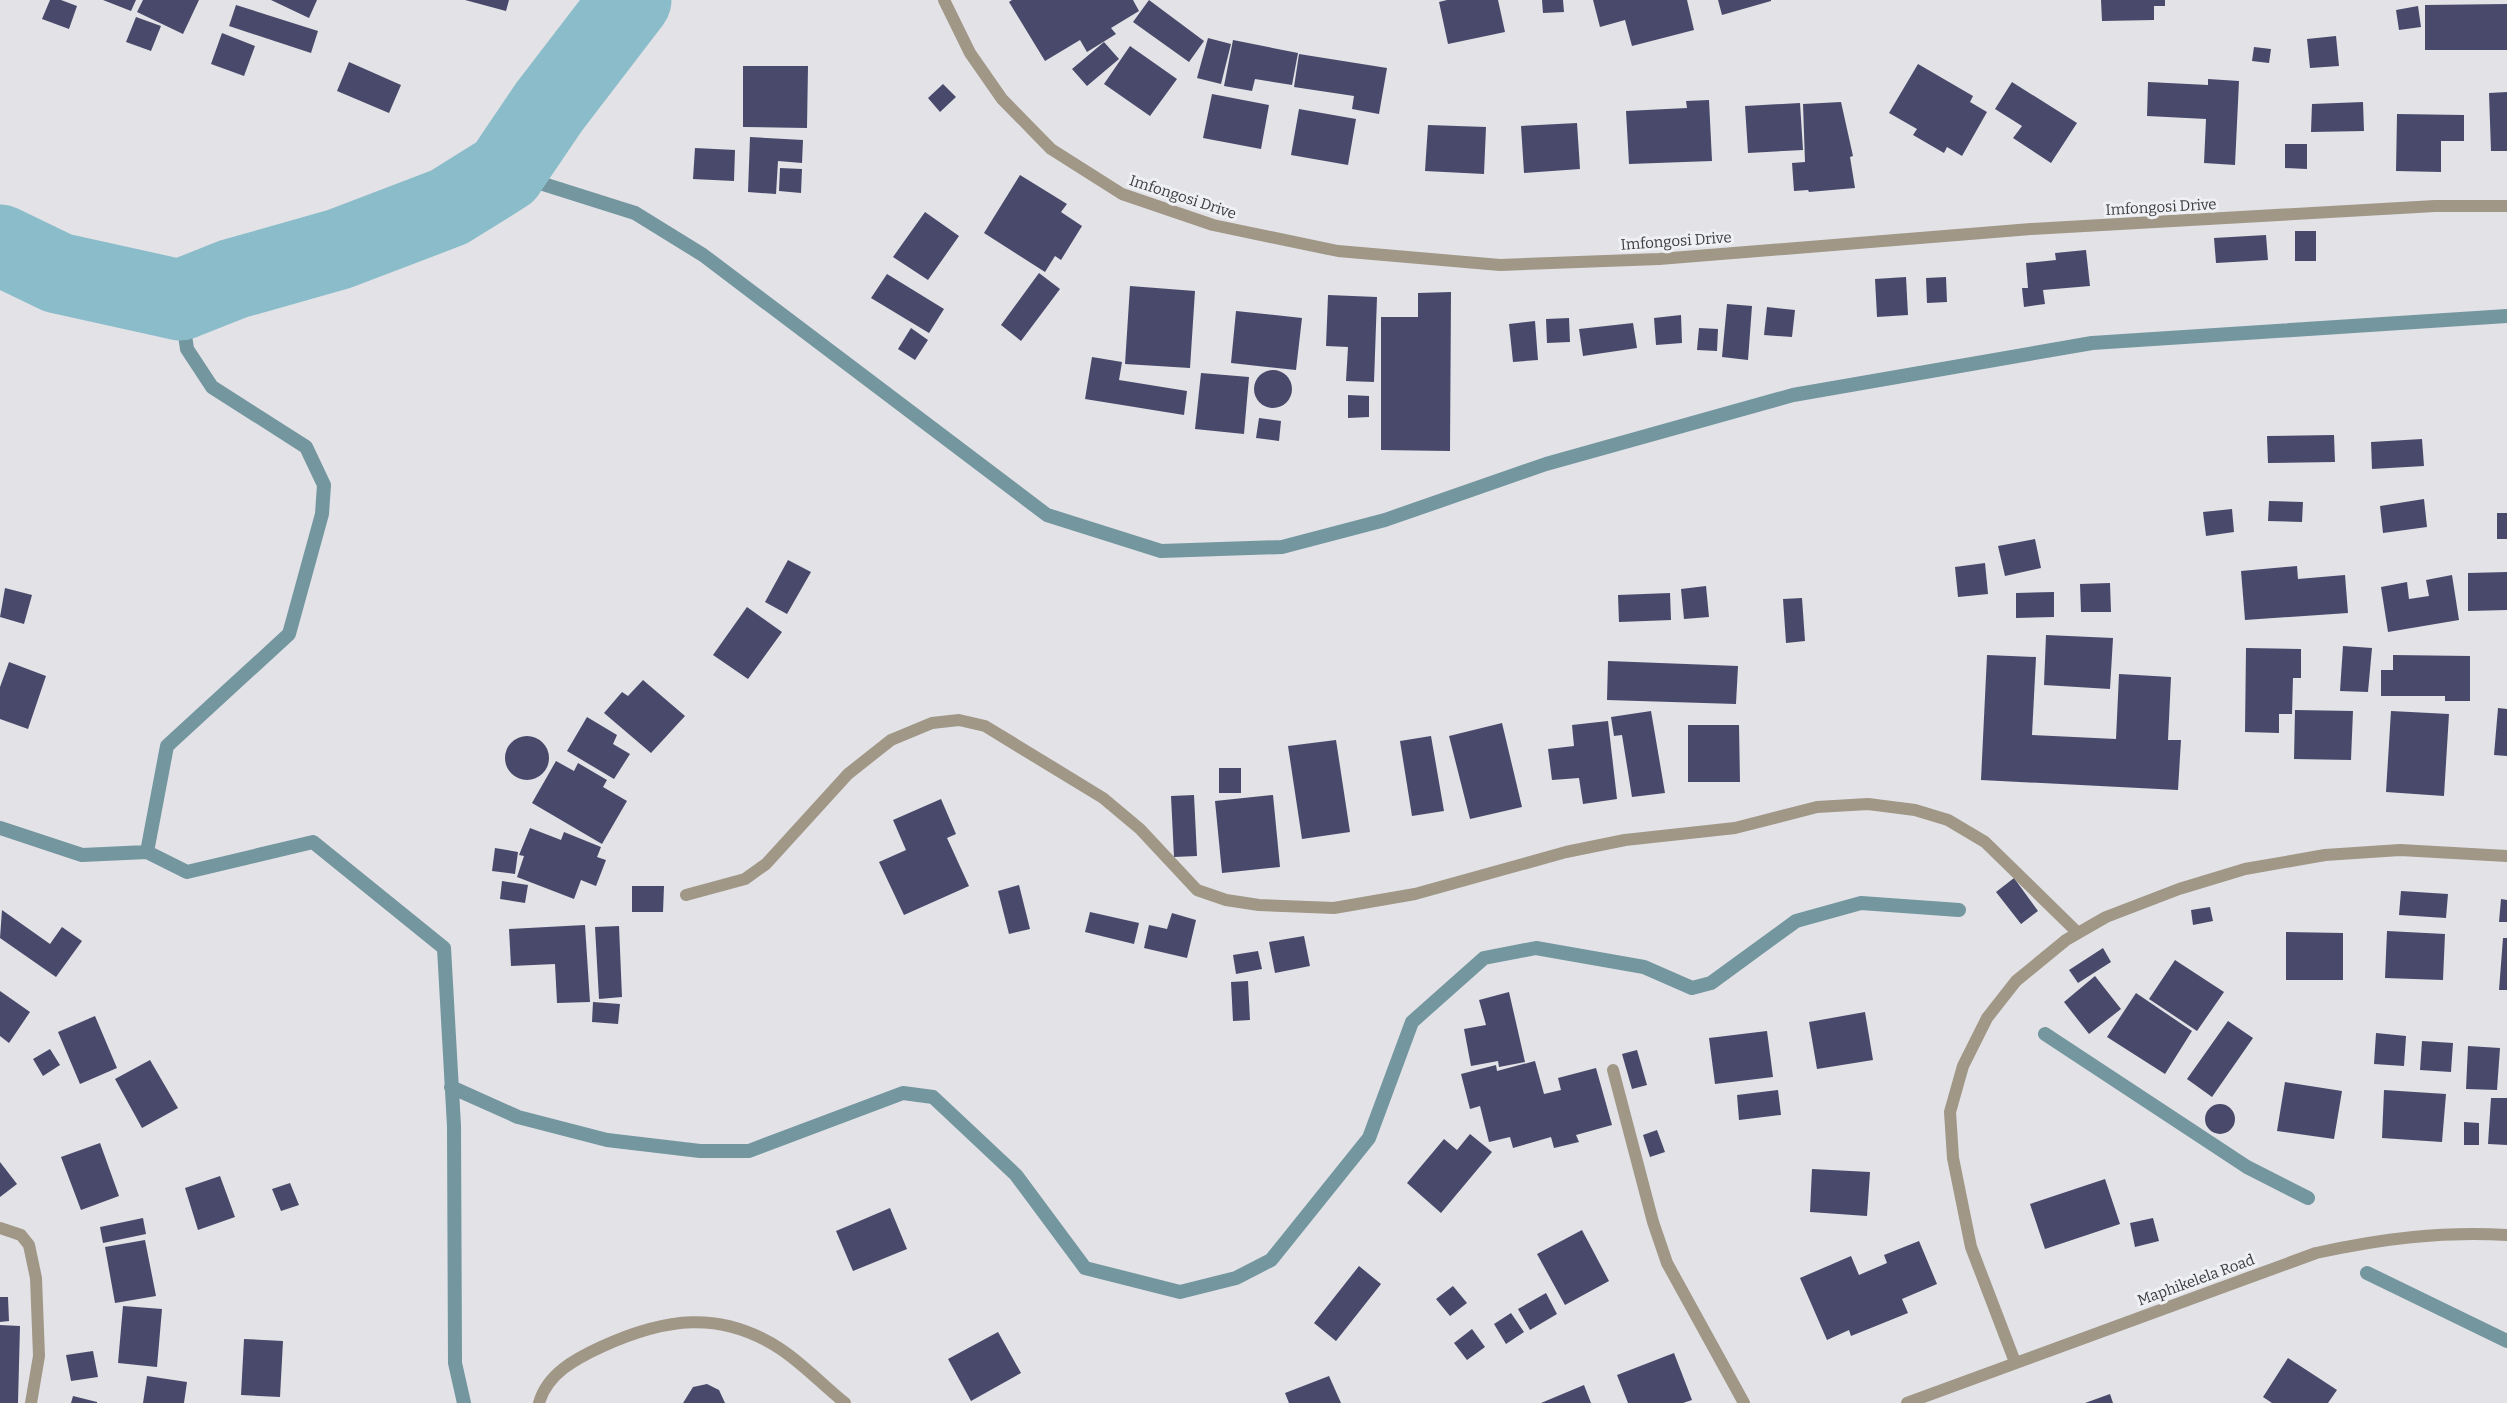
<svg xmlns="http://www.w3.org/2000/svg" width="2507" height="1403" viewBox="0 0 2507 1403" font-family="Bitter,serif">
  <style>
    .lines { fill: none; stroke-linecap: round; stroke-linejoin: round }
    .stream { stroke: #73969f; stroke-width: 14 }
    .river { stroke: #8abcc9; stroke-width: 81 }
    .building { fill: #494a6b }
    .street { stroke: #a09787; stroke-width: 12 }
    .labels { text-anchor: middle; stroke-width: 6; stroke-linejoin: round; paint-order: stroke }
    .street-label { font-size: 15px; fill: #3c3c3e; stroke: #eff0f4 }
  </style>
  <rect width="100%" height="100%" fill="#e2e2e7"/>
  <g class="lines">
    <path class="stream" d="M 505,172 L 635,213 L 703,255 L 1047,515 L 1161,551 L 1282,547 L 1385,520 L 1546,464 L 1793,395 L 2092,343 L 2507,316
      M 180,300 L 187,349 L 212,387 L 306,447 L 324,485 L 322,514 L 289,634 L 167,746 L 147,852 L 187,872 L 313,842 L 444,948 L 454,1126 L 455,1363 L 464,1403
      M 0,828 L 82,855 L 147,852
      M 2045,1034 L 2247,1167 L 2308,1198
      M 451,1087 L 518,1117 L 607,1140 L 700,1151 L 749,1151 L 903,1093 L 933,1097 L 1016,1175 L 1085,1268 L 1180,1292 L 1236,1278 L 1271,1260 L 1369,1138 L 1412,1022 L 1484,958 L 1536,948 L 1644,967 L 1692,988 L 1711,983 L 1796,921 L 1861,903 L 1959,910
      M 2367,1273 L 2507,1341"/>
    <path class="river" d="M 0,245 L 58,273 L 180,300 L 233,279 L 339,249 L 449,207 L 505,172 L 549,107 L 631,0"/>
  </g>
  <path class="building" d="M 50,0 L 61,0 L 77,6 L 69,29 L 42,19 Z
    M 103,0 L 136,0 L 131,11 Z
    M 143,0 L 199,0 L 183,34 L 137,12 Z
    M 271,0 L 317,0 L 309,18 Z
    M 465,0 L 509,0 L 506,11 Z
    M 1012,0 L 1133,0 L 1139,11 L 1111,28 L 1116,34 L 1087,52 L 1080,40 L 1045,61 L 1009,2 Z
    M 1149,0 L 1204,41 L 1189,62 L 1133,22 Z
    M 1447,0 L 1498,0 L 1505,32 L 1448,44 L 1439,2 Z
    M 1542,0 L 1563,0 L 1564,12 L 1543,13 Z
    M 1593,0 L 1687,0 L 1694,30 L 1632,46 L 1625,20 L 1600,27 Z
    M 1718,0 L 1771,0 L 1771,1 L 1722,15 Z
    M 2101,0 L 2165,0 L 2165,6 L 2154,6 L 2154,20 L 2102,21 Z
    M 2507,4 L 2507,50 L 2425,50 L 2425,5 Z
    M 236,5 L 318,31 L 311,53 L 229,26 Z
    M 2418,6 L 2421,27 L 2399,30 L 2396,10 Z
    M 136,17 L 161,26 L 151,51 L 126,42 Z
    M 222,33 L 255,46 L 244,76 L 211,64 Z
    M 2336,36 L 2339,66 L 2310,68 L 2307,39 Z
    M 1208,38 L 1231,44 L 1221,84 L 1197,78 Z
    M 1233,40 L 1298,53 L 1292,85 L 1255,79 L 1252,91 L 1224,86 Z
    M 1104,42 L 1119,59 L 1087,86 L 1072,69 Z
    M 1130,46 L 1177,79 L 1150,116 L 1104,84 Z
    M 2254,47 L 2271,49 L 2269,63 L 2252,61 Z
    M 1299,54 L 1387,68 L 1379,114 L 1352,109 L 1354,96 L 1294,87 Z
    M 349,62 L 401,85 L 389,113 L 337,91 Z
    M 1918,64 L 1973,96 L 1970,102 L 1987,112 L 1962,156 L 1947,147 L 1944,153 L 1913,135 L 1917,129 L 1889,113 Z
    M 743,66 L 808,66 L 807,128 L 743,127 Z
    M 2208,79 L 2239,81 L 2235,165 L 2204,163 L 2206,119 L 2147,116 L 2148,82 L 2208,85 Z
    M 2012,82 L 2077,123 L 2051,163 L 2013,138 L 2022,126 L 1995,109 Z
    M 943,84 L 956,97 L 940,112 L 928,98 Z
    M 2507,92 L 2507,151 L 2491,151 L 2489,93 Z
    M 1212,94 L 1269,105 L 1261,149 L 1203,138 Z
    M 1709,100 L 1712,161 L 1629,164 L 1626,111 L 1687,108 L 1686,101 Z
    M 1841,102 L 1853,156 L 1850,157 L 1855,188 L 1809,192 L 1808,190 L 1794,191 L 1792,163 L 1805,162 L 1803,104 Z
    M 2363,102 L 2364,131 L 2311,132 L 2312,104 Z
    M 1800,103 L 1803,150 L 1748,153 L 1745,106 Z
    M 1299,109 L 1356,119 L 1348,165 L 1291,155 Z
    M 2397,114 L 2464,115 L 2464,141 L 2441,141 L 2441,172 L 2396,171 Z
    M 1577,123 L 1580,169 L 1524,173 L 1521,126 Z
    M 1428,125 L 1486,127 L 1484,174 L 1425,171 Z
    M 750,137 L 803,140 L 802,163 L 778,161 L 776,194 L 748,192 Z
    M 2285,144 L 2307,144 L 2307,169 L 2285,168 Z
    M 695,148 L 735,150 L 734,181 L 693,179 Z
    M 780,168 L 802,169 L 801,193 L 779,191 Z
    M 1020,175 L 1067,204 L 1061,212 L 1082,226 L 1061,260 L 1055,256 L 1045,272 L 984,233 Z
    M 925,212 L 959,236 L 928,280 L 893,257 Z
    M 2295,231 L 2316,231 L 2316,261 L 2295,261 Z
    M 2266,235 L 2268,260 L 2216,263 L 2214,238 Z
    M 2086,250 L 2090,286 L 2043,290 L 2045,304 L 2024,307 L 2022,288 L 2028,288 L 2026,263 L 2056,260 L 2055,253 Z
    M 1039,273 L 1060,289 L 1021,341 L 1001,325 Z
    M 887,274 L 944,309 L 929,333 L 871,298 Z
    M 1906,277 L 1908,315 L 1877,317 L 1875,279 Z
    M 1946,277 L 1947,302 L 1927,303 L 1926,278 Z
    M 1130,286 L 1195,291 L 1190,368 L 1125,364 Z
    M 1451,292 L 1450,451 L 1381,450 L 1381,317 L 1418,317 L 1418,293 Z
    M 1328,295 L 1377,297 L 1374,382 L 1346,381 L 1348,347 L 1326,346 Z
    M 1727,304 L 1752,306 L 1748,360 L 1722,357 Z
    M 1767,307 L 1795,310 L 1792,337 L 1764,335 Z
    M 1236,311 L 1302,318 L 1296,370 L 1231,363 Z
    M 1681,315 L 1682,343 L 1656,345 L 1654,318 Z
    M 1569,318 L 1570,342 L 1547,343 L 1546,319 Z
    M 1535,321 L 1538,360 L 1513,362 L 1509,324 Z
    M 1633,323 L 1637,348 L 1583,356 L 1579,329 Z
    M 911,328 L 928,340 L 915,360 L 898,349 Z
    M 1699,328 L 1718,329 L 1717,351 L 1697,350 Z
    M 1092,357 L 1122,362 L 1119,380 L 1187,391 L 1184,415 L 1085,399 Z
    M1254 389a19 19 0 1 1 38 0a19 19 0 1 1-38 0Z
    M 1201,373 L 1249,377 L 1244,434 L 1195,429 Z
    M 1348,395 L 1369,396 L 1369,417 L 1348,418 Z
    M 1259,418 L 1281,421 L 1279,441 L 1256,438 Z
    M 2334,435 L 2335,462 L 2268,463 L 2267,436 Z
    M 2422,439 L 2424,466 L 2372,469 L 2371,442 Z
    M 2424,499 L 2427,527 L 2383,533 L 2380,506 Z
    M 2269,501 L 2303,502 L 2302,522 L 2268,521 Z
    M 2232,509 L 2234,532 L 2206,536 L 2203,512 Z
    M 2497,513 L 2507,513 L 2507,539 L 2497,539 Z
    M 2035,539 L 2041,568 L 2005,576 L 1998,546 Z
    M 788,560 L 811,572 L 787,614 L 765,602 Z
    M 1985,563 L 1988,594 L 1958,597 L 1955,567 Z
    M 2297,566 L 2298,579 L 2345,575 L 2348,613 L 2245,620 L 2241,571 Z
    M 2507,572 L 2507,610 L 2468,611 L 2468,573 Z
    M 2452,575 L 2459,620 L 2388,632 L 2381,587 L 2407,582 L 2409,599 L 2429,596 L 2426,580 Z
    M 2110,583 L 2111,612 L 2081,612 L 2080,584 Z
    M 1706,586 L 1709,617 L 1684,619 L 1681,589 Z
    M 5,588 L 32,595 L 24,624 L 0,617 Z
    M 2054,592 L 2054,617 L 2016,618 L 2016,593 Z
    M 1670,593 L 1671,620 L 1619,622 L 1618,595 Z
    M 1802,598 L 1805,641 L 1786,643 L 1783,599 Z
    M 747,607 L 782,632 L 748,679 L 713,655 Z
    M 2046,635 L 2113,638 L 2110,689 L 2044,685 Z
    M 2343,646 L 2372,648 L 2368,692 L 2340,691 Z
    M 2246,648 L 2301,649 L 2301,678 L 2293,678 L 2292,714 L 2279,714 L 2279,733 L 2245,732 Z
    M 1987,655 L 2036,657 L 2032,735 L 2116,739 L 2119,674 L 2171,677 L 2168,740 L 2181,740 L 2178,790 L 1981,780 Z
    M 2393,655 L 2470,656 L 2470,701 L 2445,701 L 2445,696 L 2381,696 L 2381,670 L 2393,670 Z
    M 1608,661 L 1738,666 L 1736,704 L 1607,700 Z
    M 9,662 L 46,676 L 28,729 L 0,719 L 0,687 Z
    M 643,680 L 685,716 L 651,753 L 604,713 L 622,692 L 628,696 Z
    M 2498,708 L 2507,709 L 2507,756 L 2494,755 Z
    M 2295,710 L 2353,711 L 2351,760 L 2294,759 Z
    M 1651,711 L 1665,793 L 1632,797 L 1622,735 L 1614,736 L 1611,717 Z
    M 2391,711 L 2449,714 L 2444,796 L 2386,792 Z
    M 587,717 L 617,735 L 613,744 L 630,754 L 614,779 L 567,751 Z
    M 1608,721 L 1617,799 L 1583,804 L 1579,778 L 1552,780 L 1548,749 L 1574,746 L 1572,725 Z
    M 1502,723 L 1522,807 L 1470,819 L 1449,736 Z
    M 1688,725 L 1739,725 L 1740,782 L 1688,782 Z
    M505 758a22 22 0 1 1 44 0a22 22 0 1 1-44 0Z
    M 1431,736 L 1444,811 L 1412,816 L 1400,741 Z
    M 1336,740 L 1350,832 L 1302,839 L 1288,746 Z
    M 556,761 L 574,771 L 578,763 L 607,780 L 603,787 L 627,801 L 602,844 L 532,803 Z
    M 1219,768 L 1241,768 L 1241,793 L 1219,793 Z
    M 1194,795 L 1197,856 L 1174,857 L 1171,796 Z
    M 1273,795 L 1280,867 L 1222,873 L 1215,801 Z
    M 941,799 L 956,834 L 947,838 L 969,886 L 904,915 L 879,862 L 906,850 L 893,820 Z
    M 530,828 L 561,840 L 564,832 L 601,847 L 597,857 L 606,860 L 596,886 L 581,880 L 574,899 L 517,877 L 524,856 L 519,855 Z
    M 495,848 L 518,852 L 515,874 L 492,871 Z
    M 2014,878 L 2038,911 L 2021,924 L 1996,892 Z
    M 502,881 L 528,885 L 525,903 L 500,899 Z
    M 1019,885 L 1030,929 L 1009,934 L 998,891 Z
    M 632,886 L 664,886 L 663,912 L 632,912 Z
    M 2401,891 L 2448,894 L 2446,918 L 2399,915 Z
    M 2501,899 L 2507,900 L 2507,922 L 2499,922 Z
    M 2210,907 L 2213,921 L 2193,925 L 2191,910 Z
    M 2,910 L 50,944 L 62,927 L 82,941 L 56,977 L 0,938 Z
    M 1090,912 L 1139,923 L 1134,944 L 1085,932 Z
    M 1172,913 L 1196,920 L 1187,958 L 1144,948 L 1149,925 L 1167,929 Z
    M 585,925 L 590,1002 L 557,1003 L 555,964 L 511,966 L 509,929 Z
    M 619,926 L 622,997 L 599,999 L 595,927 Z
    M 2387,931 L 2445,934 L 2443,980 L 2385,978 Z
    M 2286,932 L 2343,933 L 2343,980 L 2286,980 Z
    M 1304,936 L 1310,966 L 1275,973 L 1269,942 Z
    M 2503,938 L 2507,938 L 2507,990 L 2499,990 Z
    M 2103,948 L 2111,962 L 2078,983 L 2069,970 Z
    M 1258,951 L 1262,969 L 1236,974 L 1233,955 Z
    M 2175,960 L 2224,992 L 2197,1031 L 2149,999 Z
    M 2095,976 L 2121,1009 L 2089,1034 L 2064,1002 Z
    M 1248,981 L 1250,1020 L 1233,1021 L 1231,982 Z
    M 0,991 L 30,1012 L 9,1043 L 0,1036 Z
    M 1509,992 L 1525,1062 L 1499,1067 L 1498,1061 L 1471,1066 L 1464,1029 L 1486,1025 L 1479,1000 Z
    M 2136,993 L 2192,1031 L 2165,1074 L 2107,1037 Z
    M 593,1002 L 620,1004 L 618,1024 L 592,1022 Z
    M 1865,1012 L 1873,1060 L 1817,1069 L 1809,1022 Z
    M 95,1016 L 117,1068 L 80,1084 L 58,1032 Z
    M 2228,1021 L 2253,1038 L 2212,1097 L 2187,1079 Z
    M 1767,1031 L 1773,1077 L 1715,1084 L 1709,1038 Z
    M 2376,1033 L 2406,1036 L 2404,1066 L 2374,1064 Z
    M 2422,1041 L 2453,1043 L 2451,1072 L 2420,1070 Z
    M 2468,1046 L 2500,1048 L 2497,1090 L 2466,1089 Z
    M 50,1049 L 60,1065 L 43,1076 L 33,1059 Z
    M 1637,1050 L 1647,1085 L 1632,1089 L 1622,1054 Z
    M 150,1060 L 178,1108 L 142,1128 L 115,1079 Z
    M 1535,1061 L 1544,1094 L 1561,1090 L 1558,1078 L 1596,1068 L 1612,1125 L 1576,1135 L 1579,1142 L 1554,1148 L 1551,1137 L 1513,1148 L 1510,1137 L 1489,1142 L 1480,1106 L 1470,1109 L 1461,1074 L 1496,1065 L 1497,1071 Z
    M 2285,1082 L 2342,1091 L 2334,1139 L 2277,1131 Z
    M 1778,1090 L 1781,1115 L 1739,1120 L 1737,1095 Z
    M 2384,1090 L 2446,1094 L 2442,1142 L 2382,1138 Z
    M 2491,1098 L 2507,1098 L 2507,1145 L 2488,1144 Z
    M2205 1119a15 15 0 1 1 30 0a15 15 0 1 1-30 0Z
    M 2464,1122 L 2479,1123 L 2479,1145 L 2464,1145 Z
    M 1657,1130 L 1665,1152 L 1650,1157 L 1643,1135 Z
    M 1470,1134 L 1492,1152 L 1441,1213 L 1407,1183 L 1444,1139 L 1457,1150 Z
    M 100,1143 L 119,1196 L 81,1210 L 61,1157 Z
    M 0,1162 L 17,1184 L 0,1197 Z
    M 1812,1169 L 1870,1172 L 1867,1216 L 1810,1212 Z
    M 220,1176 L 235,1217 L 198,1230 L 185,1188 Z
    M 2105,1179 L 2120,1224 L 2045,1249 L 2030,1204 Z
    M 290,1183 L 299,1205 L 281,1211 L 272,1189 Z
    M 890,1208 L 907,1249 L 853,1271 L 836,1231 Z
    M 143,1218 L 146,1234 L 103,1243 L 100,1227 Z
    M 2153,1218 L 2159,1241 L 2135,1247 L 2130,1223 Z
    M 1582,1230 L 1609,1281 L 1565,1305 L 1537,1254 Z
    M 145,1240 L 156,1296 L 115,1303 L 105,1247 Z
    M 1919,1241 L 1937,1284 L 1902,1299 L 1908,1313 L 1851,1336 L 1849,1330 L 1827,1340 L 1800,1278 L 1851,1256 L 1859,1275 L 1887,1263 L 1884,1255 Z
    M 1359,1266 L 1381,1284 L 1336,1341 L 1314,1323 Z
    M 1453,1286 L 1467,1303 L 1450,1316 L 1436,1299 Z
    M 1546,1293 L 1557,1314 L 1530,1330 L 1518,1309 Z
    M 0,1297 L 8,1297 L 9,1321 L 0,1322 Z
    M 123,1306 L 162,1309 L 157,1367 L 118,1363 Z
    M 1511,1313 L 1524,1332 L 1506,1344 L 1494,1324 Z
    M 0,1325 L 20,1326 L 18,1403 L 0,1403 Z
    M 1472,1329 L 1485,1347 L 1467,1360 L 1454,1343 Z
    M 998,1332 L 1021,1373 L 971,1401 L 948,1359 Z
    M 244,1339 L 283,1341 L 280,1397 L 241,1395 Z
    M 93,1351 L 98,1377 L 71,1381 L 66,1355 Z
    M 1674,1353 L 1692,1400 L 1683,1403 L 1628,1403 L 1617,1375 Z
    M 2288,1358 L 2337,1390 L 2328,1403 L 2272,1403 L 2263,1397 Z
    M 147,1376 L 187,1382 L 184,1403 L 143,1403 Z
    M 1329,1376 L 1341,1403 L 1289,1403 L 1285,1393 Z
    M 707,1384 L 719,1390 L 725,1403 L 683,1403 L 693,1387 Z
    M 1584,1385 L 1591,1403 L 1541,1403 Z
    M 2110,1394 L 2113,1403 L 2085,1403 Z
    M 73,1396 L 97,1402 L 97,1403 L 71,1403 Z"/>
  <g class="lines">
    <path class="street" d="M 944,0 L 970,53 L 1002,99 L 1051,149 L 1122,194 L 1213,225 L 1338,251 L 1500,265 L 1659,259 L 2031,229 L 2435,206 L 2507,206
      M 686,895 L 745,879 L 766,864 L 848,774 L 891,740 L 932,723 L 959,720 L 985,726 L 1103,798 L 1140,829 L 1197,890 L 1226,900 L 1259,905 L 1334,908 L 1415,894 L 1566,852 L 1625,840 L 1735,828 L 1817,807 L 1868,804 L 1915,810 L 1948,820 L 1985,842 L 2078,933
      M 1613,1070 L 1653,1222 L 1667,1263 L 1744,1403
      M 0,1228 L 21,1235 L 29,1245 L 36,1278 L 39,1356 L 31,1403
      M 2015,1362 L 1971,1247 L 1953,1158 L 1950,1112 L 1963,1066 L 1987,1018 L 2016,981 L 2066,940 L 2106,917 L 2179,889 L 2245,869 L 2325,855 L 2400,850 L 2507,856
      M 539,1403 C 547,1374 575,1359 601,1347 C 664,1318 721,1309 782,1350 C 804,1365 824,1386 845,1403
      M 1907,1403 L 2316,1253 C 2380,1239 2441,1231 2507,1235"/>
  </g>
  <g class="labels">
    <g class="street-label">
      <text transform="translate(1183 197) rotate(18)" y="5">Imfongosi Drive</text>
      <text transform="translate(2161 207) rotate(-3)" y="5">Imfongosi Drive</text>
      <text transform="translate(1676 241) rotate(-4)" y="5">Imfongosi Drive</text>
      <text transform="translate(2196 1280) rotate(-20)" y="5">Maphikelela Road</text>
    </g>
  </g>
</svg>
